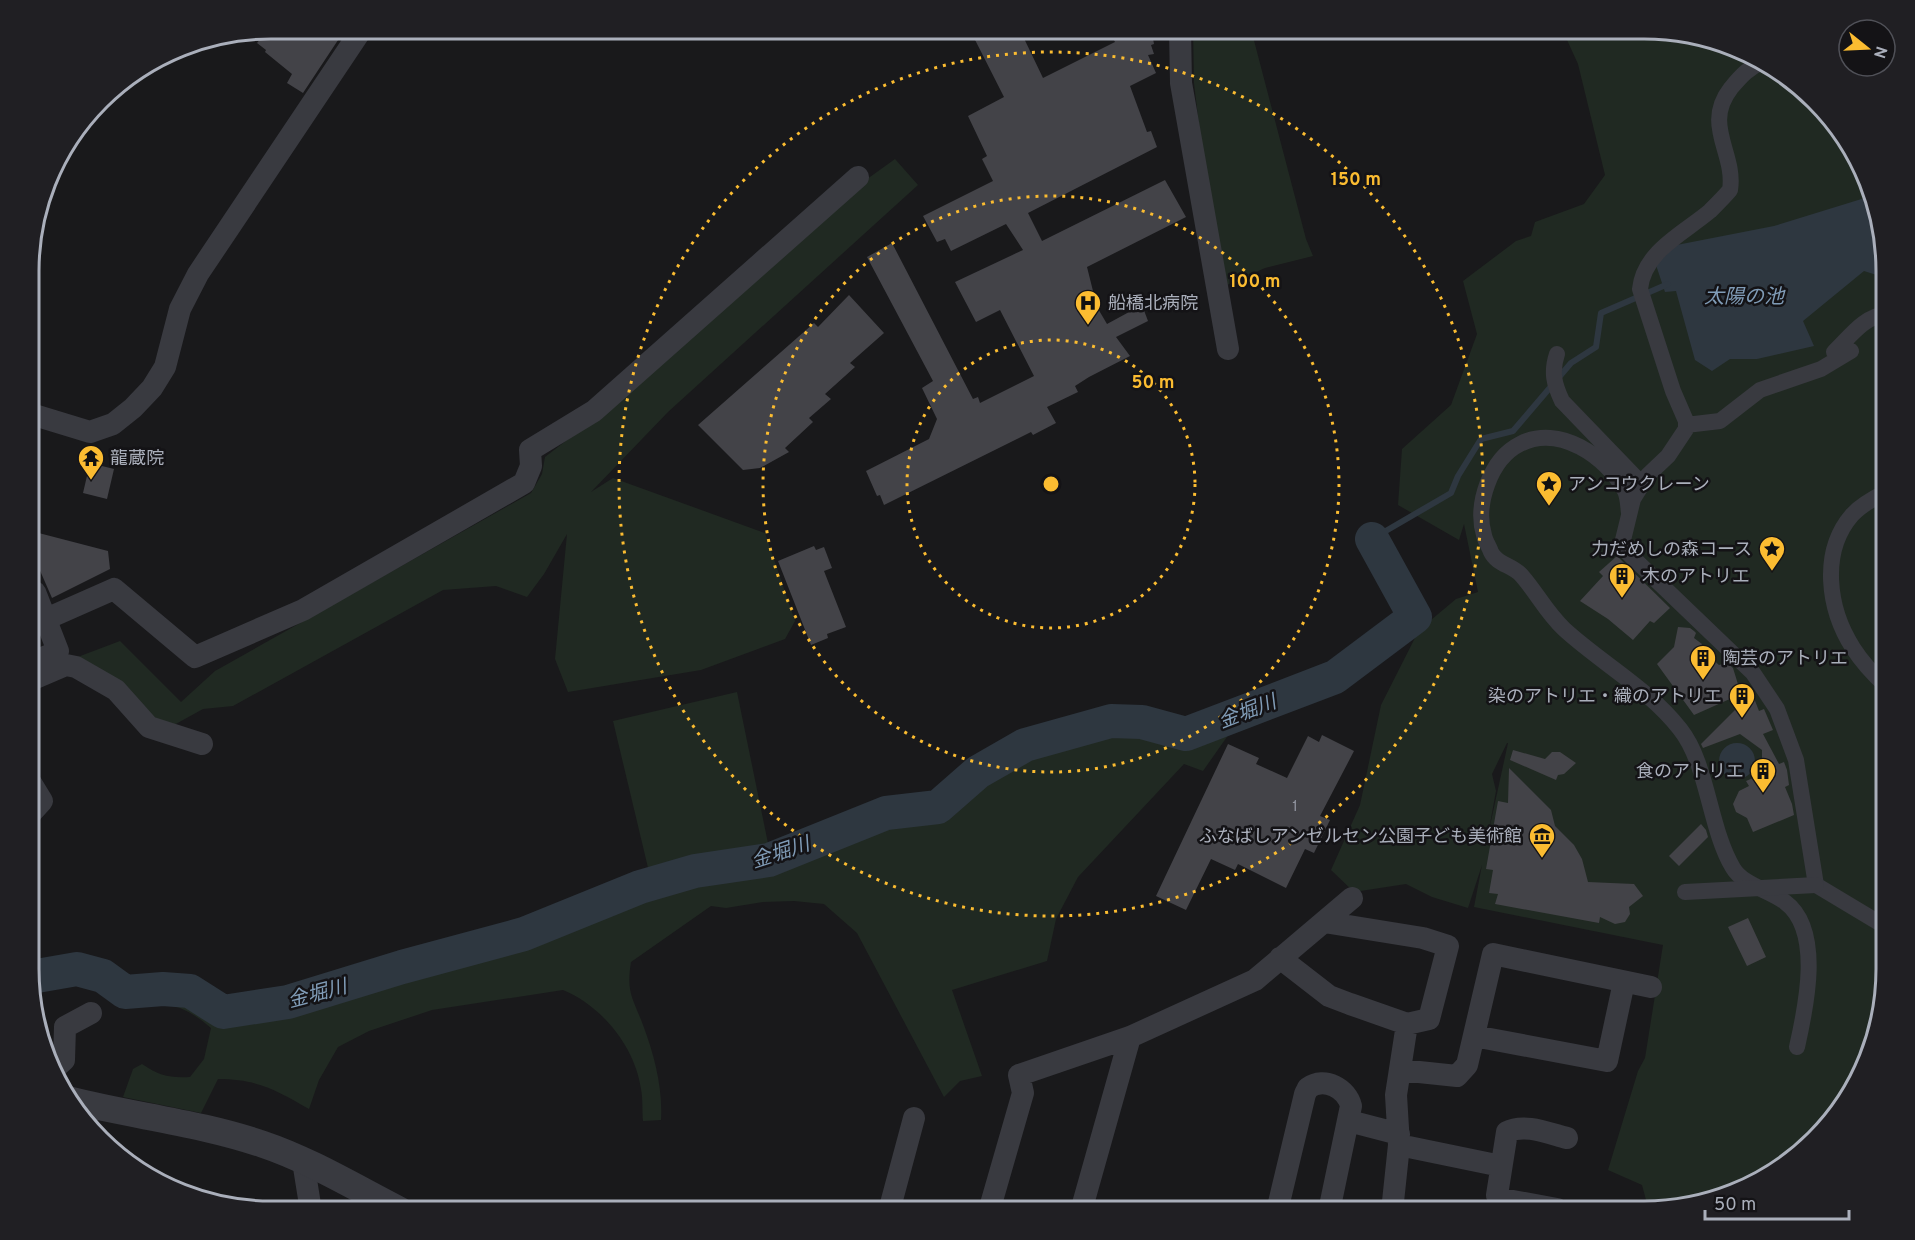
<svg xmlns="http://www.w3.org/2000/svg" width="1915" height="1240" viewBox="0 0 1915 1240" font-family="Overpass,'Noto Sans JP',sans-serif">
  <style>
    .green { fill: #202922; fill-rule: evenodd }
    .water { fill: #2e3740 }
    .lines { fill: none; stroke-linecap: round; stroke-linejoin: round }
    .stream { stroke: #2e3740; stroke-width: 6 }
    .river { stroke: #2e3740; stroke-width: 34 }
    .building { fill: #434348 }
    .pedestrian { stroke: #393a40; stroke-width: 16 }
    .minor { stroke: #393a40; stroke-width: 22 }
    .tertiary { stroke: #393a40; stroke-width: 27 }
    .pedestrian-bridge { stroke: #393a40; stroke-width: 16 }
    .ring { fill: none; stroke: #fbbc31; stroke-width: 3; stroke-dasharray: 3 6 }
    .labels { text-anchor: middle; stroke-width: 5; stroke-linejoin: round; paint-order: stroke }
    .number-label { font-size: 15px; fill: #90949e }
    .poi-label { font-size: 18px; fill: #aaafbb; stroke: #141316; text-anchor: start }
    .water-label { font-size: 20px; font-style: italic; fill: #809cb7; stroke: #141316 }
    .rim { fill: none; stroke: #aaafbb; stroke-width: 3 }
    .centre { fill: #fbbc31; stroke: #141316; stroke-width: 3 }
    .ring-label { font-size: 18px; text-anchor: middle; font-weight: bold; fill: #fbbc31; stroke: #141316; stroke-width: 5; stroke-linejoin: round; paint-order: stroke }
  </style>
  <rect width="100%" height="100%" fill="#19191b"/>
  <path class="green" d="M 1193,29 L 1251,29 L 1306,239 L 1313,256 L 1265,268 L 1227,285 L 1201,142 L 1194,83 Z
    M 1562,29 L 1644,29 L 1721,41 L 1779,70 L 1854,150 L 1886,256 L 1886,984 L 1874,1046 L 1845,1104 L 1765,1179 L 1659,1211 L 1649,1211 L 1642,1185 L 1608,1170 L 1638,1071 L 1645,1058 L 1663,945 L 1474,907 L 1482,865 L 1468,908 L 1432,897 L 1406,884 L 1354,892 L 1331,870 L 1360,805 L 1381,705 L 1419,630 L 1456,599 L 1478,592 L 1464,524 L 1459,540 L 1398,505 L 1402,449 L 1451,405 L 1477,334 L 1463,281 L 1516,241 L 1531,236 L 1535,222 L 1584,204 L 1605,175 L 1578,64 ZM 1507,743 L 1508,743 L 1488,835 L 1496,791 L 1492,774 Z
    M 895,159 L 918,185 L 668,412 L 591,492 L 613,478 L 765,533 L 795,621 L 785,639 L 701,670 L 568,692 L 555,659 L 567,534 L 544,574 L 527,597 L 496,586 L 443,590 L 233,706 L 203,709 L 174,725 L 152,720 L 75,658 L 120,641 L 181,702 L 215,671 L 531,493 L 542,474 L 545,457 L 598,416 L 863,182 Z
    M 737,692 L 770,853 L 694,866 L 650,876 L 613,721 Z
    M 1225,726 L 1229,734 L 1203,771 L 1184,764 L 1078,877 L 1056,919 L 1047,961 L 952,990 L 982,1076 L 960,1081 L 944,1097 L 857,933 L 824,904 L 794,901 L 763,902 L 726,908 L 711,906 L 631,962 C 626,993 633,998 643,1025 C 654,1054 663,1088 661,1120 L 643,1121 C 642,1111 643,1099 641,1089 C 635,1047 602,1006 563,990 L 432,1010 L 369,1031 L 338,1047 L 319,1080 L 309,1109 C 276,1090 257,1079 218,1079 L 201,1113 L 123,1097 L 133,1069 L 142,1064 C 160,1076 169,1078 190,1077 L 204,1059 L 211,1028 C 196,1015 176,1002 154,1004 C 139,1005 137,1010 121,1007 L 120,1000 L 124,996 L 188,995 L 225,1018 L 291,1007 L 404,971 L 528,940 L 646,890 L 694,879 L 699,875 L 771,863 L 822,846 L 869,826 L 947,811 L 982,775 L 1028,752 L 1112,727 L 1192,741 Z"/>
  <path class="water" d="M 1868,197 L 1886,256 L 1886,278 L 1864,271 L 1803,321 L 1814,346 L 1757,359 L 1730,359 L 1712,371 L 1695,360 L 1676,291 L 1665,292 L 1651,250 L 1774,226 Z
    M1719 761a18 18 0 1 1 36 0a18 18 0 1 1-36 0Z"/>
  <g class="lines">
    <path class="stream" d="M 1372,539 L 1451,493 L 1458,476 L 1481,439 L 1513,431 L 1571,363 L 1596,347 L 1601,313 L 1668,284"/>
    <path class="river" d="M 31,977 L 77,969 L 103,976 L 125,992 L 163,989 L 190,991 L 223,1012 L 288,1002 L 402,967 L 524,934 L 640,887 L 695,871 L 769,860 L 886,813 L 938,807 L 978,772 L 1025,745 L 1111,721 L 1142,722 L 1186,734 L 1335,677 L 1415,617 L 1372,539"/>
  </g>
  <path class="building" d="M 271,28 L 346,28 L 303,93 L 287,83 L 292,74 L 265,52 L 266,50 L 257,43 L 261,38 L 254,32 Z
    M 969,28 L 1019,28 L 1043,78 L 1115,42 L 1108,28 L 1151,28 L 1154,44 L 1151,45 L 1154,54 L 1148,55 L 1156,73 L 1130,86 L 1147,132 L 1151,131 L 1157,147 L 1028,213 L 1042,241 L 1165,180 L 1186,217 L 1087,267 L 1097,307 L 1107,324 L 1142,305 L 1148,321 L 1116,337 L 1130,356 L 1089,377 L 1075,386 L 1078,392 L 1047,407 L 1056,423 L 1033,435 L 1031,432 L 884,505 L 880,495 L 877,496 L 866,471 L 929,439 L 937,419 L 922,388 L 933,381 L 867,257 L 892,243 L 973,399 L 978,397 L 980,403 L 1034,376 L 1000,310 L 976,322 L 955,282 L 1023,250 L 1006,224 L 951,251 L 945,239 L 937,242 L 923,216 L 993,181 L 982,159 L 987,156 L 968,116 L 1004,97 Z
    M 849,295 L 884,333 L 850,363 L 855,367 L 825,394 L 831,399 L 809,418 L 813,422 L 785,448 L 789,452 L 760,468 L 743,470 L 698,425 L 814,323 L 818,327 Z
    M 90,463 L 114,469 L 107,499 L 83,493 Z
    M 31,531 L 108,551 L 110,569 L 52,598 L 31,550 Z
    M 814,546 L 816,550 L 824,547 L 832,568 L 824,571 L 846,627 L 827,634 L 828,638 L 811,645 L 778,561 Z
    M 1617,556 L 1670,608 L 1654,623 L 1650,621 L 1633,640 L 1608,619 L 1580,601 L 1603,576 L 1599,572 Z
    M 1678,627 L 1690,628 L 1694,631 L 1696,633 L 1694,638 L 1702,644 L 1700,648 L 1719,665 L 1727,663 L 1733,668 L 1741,694 L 1694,715 L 1657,664 L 1674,647 Z
    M 1752,693 L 1759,711 L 1764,709 L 1773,730 L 1763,734 L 1779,764 L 1784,762 L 1787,770 L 1789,785 L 1785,787 L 1792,804 L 1794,815 L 1753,832 L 1747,818 L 1736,812 L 1733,804 L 1739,791 L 1749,786 L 1746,781 L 1753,778 L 1751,775 L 1762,771 L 1762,750 L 1740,734 L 1703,748 L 1701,744 Z
    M 1322,735 L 1354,751 L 1320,816 L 1330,820 L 1314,853 L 1305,849 L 1286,888 L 1238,864 L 1235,870 L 1211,859 L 1186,910 L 1156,896 L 1228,744 L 1259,758 L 1256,764 L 1287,778 L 1308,736 L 1319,742 Z
    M 1513,750 L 1545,759 L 1552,752 L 1560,752 L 1576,763 L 1564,774 L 1558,775 L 1556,780 L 1510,760 Z
    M 1509,768 L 1551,810 L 1555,826 L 1574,845 L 1582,859 L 1588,882 L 1634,884 L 1643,896 L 1629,907 L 1630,914 L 1625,922 L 1615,924 L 1600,917 L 1599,923 L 1495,904 L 1498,894 L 1489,893 L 1493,870 L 1486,869 L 1498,801 L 1508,803 Z
    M 1701,824 L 1706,830 L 1708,837 L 1679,866 L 1669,856 Z
    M 1748,918 L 1766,957 L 1747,966 L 1728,927 Z"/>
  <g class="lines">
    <path class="pedestrian" d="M 1763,62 C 1749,67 1741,76 1731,88 C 1702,125 1736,153 1730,190 C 1724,197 1717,204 1710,211 C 1684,233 1644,251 1640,289 L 1673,391 L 1686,421 L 1686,429 L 1668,456 L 1648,475 L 1633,499 L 1623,540 L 1624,547 L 1629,554 L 1753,673 L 1777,709 L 1796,760 L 1816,885 L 1886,927
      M 1834,352 C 1849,338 1864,316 1886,314
      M 1557,354 C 1551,372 1554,384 1562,401 L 1642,484
      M 1686,425 L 1720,421 L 1760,390 L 1821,369 L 1851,351
      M 1886,492 C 1874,498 1861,505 1852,515 C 1820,552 1828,609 1853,648 C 1862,662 1874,675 1886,686
      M 1629,513 C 1628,506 1628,497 1625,491 C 1606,456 1559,424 1520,444 C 1490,459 1475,505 1484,535 C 1485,541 1489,546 1491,552 C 1497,565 1513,565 1522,576 C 1537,593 1546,612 1564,629 C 1601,663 1649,689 1680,729 C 1708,764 1709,828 1733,868 C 1743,885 1769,890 1785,902 C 1823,930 1806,1007 1797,1047"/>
    <path class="minor" d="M 1180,29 L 1181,83 L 1228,349
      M 31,414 L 90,432 L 113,424 L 133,408 L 152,388 L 165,367 L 180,309 L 198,274 L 362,29
      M 46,619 L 114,589 L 195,657 L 303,610 L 524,483 L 531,466 L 530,450 L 594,411 L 858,177
      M 31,663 L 58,651 L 35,592
      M 31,680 L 66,665 L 76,667 L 116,690 L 149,727 L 202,744
      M 31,783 L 42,801 L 31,813
      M 1280,958 L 1329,996 L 1350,1004 L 1407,1024 L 1429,1019 L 1448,946 L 1423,938 L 1324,922
      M 1474,1036 L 1607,1061 L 1624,982
      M 54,1069 L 64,1060 L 65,1027 L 91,1013
      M 1400,1070 L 1457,1076 L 1467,1065 L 1493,954 L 1651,987
      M 1349,1121 L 1399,1134
      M 1399,1145 L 1501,1166
      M 303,1161 L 311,1211
      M 1557,1209 L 1502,1199 L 1497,1195 L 1507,1132 C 1524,1123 1548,1133 1567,1138
      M 889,1211 L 914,1118
      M 989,1211 L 1023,1093 L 1019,1075 L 1130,1037 L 1255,980 L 1352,898
      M 1081,1211 L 1130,1037
      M 1277,1211 L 1305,1094 L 1308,1088 C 1325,1076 1347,1089 1351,1106 L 1329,1211
      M 1392,1211 L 1399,1145 L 1396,1095 L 1407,1024"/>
    <path class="tertiary" d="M 70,1100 C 134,1116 200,1123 262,1144 C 310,1160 356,1188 401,1211"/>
    <path class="pedestrian-bridge" d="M 1685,892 L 1816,885"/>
  </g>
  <g class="ring">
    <circle cx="1051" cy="484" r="144"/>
    <circle cx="1051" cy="484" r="288"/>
    <circle cx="1051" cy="484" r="432"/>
  </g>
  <defs>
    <g id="hospital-pin" transform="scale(1.35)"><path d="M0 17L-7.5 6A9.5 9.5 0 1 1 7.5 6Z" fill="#fbbc31" stroke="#141316"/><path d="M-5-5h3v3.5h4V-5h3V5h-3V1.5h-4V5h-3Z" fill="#111"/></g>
    <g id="temple-pin" transform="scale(1.35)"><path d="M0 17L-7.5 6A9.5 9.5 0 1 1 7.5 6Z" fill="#fbbc31" stroke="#141316"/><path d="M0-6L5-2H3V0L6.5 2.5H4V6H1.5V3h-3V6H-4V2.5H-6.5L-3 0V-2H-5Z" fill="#111"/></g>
    <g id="sight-pin" transform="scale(1.35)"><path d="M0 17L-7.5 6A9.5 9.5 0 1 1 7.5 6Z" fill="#fbbc31" stroke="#141316"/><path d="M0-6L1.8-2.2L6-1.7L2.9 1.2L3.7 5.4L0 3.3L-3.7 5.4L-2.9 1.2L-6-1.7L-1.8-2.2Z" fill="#111"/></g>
    <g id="building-pin" transform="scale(1.35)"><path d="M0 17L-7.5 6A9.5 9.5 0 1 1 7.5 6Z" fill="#fbbc31" stroke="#141316"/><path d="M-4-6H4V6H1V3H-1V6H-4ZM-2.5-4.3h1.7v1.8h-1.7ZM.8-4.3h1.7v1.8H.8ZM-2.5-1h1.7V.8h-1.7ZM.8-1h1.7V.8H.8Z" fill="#111"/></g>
    <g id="museum-pin" transform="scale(1.35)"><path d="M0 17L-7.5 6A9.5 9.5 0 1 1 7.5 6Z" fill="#fbbc31" stroke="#141316"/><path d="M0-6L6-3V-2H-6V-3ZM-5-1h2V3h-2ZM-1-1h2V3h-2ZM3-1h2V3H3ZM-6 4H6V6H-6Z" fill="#111"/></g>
  </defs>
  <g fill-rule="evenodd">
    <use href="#hospital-pin" x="1088" y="303"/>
    <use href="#temple-pin" x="91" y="458"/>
    <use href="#sight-pin" x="1549" y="484"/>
    <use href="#sight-pin" x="1772" y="549"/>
    <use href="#building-pin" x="1622" y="576"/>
    <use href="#building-pin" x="1703" y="658"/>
    <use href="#building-pin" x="1742" y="696"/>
    <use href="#building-pin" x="1763" y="771"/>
    <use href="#museum-pin" x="1542" y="836"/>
  </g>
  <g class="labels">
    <g class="number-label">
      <text x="1295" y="811">1</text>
    </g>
    <g class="poi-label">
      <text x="1108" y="309">船橋北病院</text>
      <text x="110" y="464">龍蔵院</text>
      <text x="1568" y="490">アンコウクレーン</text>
      <text x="1752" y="555" text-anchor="end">力だめしの森コース</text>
      <text x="1642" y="582">木のアトリエ</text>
      <text x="1722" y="664">陶芸のアトリエ</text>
      <text x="1722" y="702" text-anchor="end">染のアトリエ・織のアトリエ</text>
      <text x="1744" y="777" text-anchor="end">食のアトリエ</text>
      <text x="1522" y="842" text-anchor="end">ふなばしアンゼルセン公園子ども美術館</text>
    </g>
    <g class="water-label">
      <text x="1744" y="303">太陽の池</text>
      <text transform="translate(1247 711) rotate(-21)" y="7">金堀川</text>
      <text transform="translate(780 852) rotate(-18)" y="7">金堀川</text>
      <text transform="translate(317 993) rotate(-15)" y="7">金堀川</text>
    </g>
  </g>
  <path d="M0 0H1915V1240H0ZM271 39H1644A232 232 0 0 1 1876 271V969A232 232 0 0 1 1644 1201H271A232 232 0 0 1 39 969V271A232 232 0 0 1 271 39Z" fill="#201f23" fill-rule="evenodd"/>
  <path class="rim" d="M271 39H1644A232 232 0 0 1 1876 271V969A232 232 0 0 1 1644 1201H271A232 232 0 0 1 39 969V271A232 232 0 0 1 271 39Z"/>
  <circle cx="1051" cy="484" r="9" class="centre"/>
  <g class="ring-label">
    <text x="1356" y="185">150 m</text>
    <text x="1255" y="287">100 m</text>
    <text x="1153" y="388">50 m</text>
  </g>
  <g transform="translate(1867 48) rotate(108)"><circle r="28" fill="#141316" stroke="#505158" stroke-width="1.5"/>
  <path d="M0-4.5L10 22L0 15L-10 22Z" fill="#fbbc31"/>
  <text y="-9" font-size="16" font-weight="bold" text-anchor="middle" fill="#aaafbb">N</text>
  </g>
  <path d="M1705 1210v9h144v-9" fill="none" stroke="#aaafbb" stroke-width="3"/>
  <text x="1714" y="1210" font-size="18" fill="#aaafbb" stroke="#141316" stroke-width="4.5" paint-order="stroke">50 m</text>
</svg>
